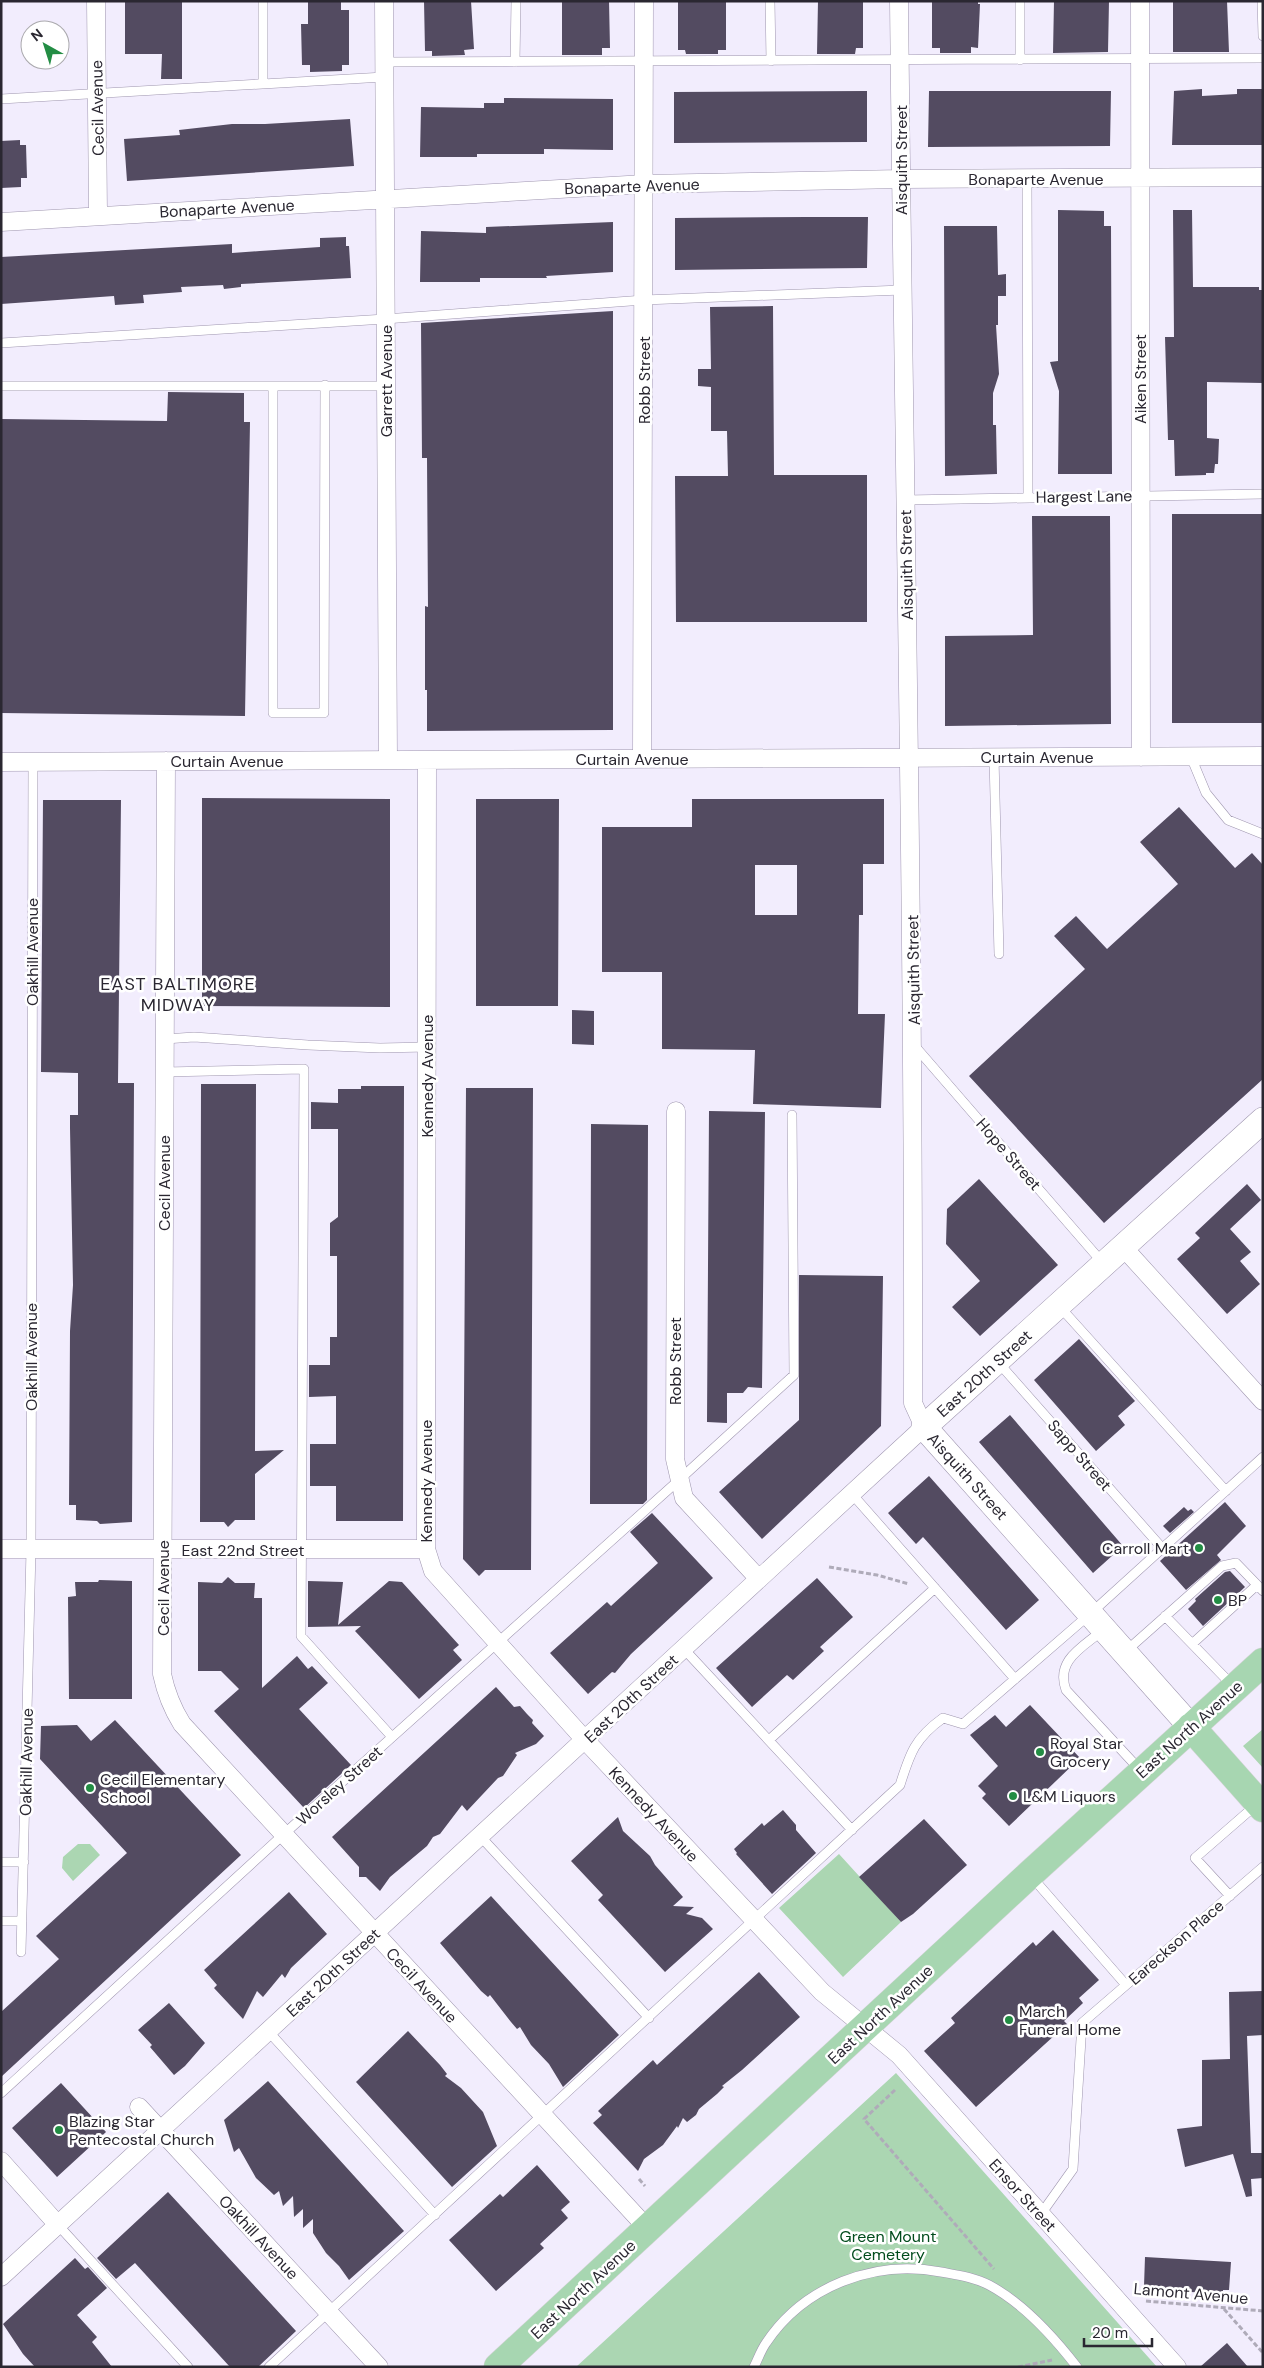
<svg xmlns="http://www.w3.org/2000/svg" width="1264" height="2368" viewBox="0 0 1264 2368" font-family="'DM Sans',sans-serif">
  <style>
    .green { fill: #abd6b2 }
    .building { fill: #534b61; fill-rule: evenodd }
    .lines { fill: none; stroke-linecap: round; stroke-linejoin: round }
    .lane-casing { stroke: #9f96af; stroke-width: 10 }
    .street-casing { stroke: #9f96af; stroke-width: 19 }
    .secondary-casing { stroke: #9f96af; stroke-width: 26 }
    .primary-casing { stroke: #d4d4d6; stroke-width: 29 }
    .path { stroke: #afabb9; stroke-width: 3; stroke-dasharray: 5 2.5; stroke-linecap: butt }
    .lane { stroke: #fff; stroke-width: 9 }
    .street { stroke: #fff; stroke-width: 18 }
    .secondary { stroke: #fff; stroke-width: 25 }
    .primary { stroke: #a7d6b1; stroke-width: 28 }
    .poi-dot { fill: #238d44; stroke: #fff; stroke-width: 2 }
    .labels { text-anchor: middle; stroke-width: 5; stroke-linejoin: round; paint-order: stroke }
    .street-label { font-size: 16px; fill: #2a2731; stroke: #fff }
    .poi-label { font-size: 16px; fill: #2a2731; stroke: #fff; text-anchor: start }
    .park-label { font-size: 16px; fill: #024c1d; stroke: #fff }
    .neighbourhood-label { font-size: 18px; letter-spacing: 1px; fill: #2a2731; stroke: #fff }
  </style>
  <rect width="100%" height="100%" fill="#f2edfd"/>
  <path class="green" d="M 1263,1729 L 1263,1768 L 1243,1746 Z
    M 78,1844 L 90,1844 L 100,1855 L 73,1881 L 62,1868 L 63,1857 Z
    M 839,1854 L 901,1922 L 843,1977 L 779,1908 Z
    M 896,2073 L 1157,2367 L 576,2367 Z"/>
  <path class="building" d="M 125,1 L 182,1 L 182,79 L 161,79 L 162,54 L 125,54 Z
    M 308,1 L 341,1 L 341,10 L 349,10 L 349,65 L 342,65 L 342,71 L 310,72 L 310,65 L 302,65 L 301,24 L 308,24 Z
    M 424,1 L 471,1 L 474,49 L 464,50 L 465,55 L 432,56 L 432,51 L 425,51 Z
    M 562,1 L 609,1 L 610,48 L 602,48 L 602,55 L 562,55 Z
    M 678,1 L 726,1 L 726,50 L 718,50 L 718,54 L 686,54 L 685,50 L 678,50 Z
    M 818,1 L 863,1 L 863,48 L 856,48 L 855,54 L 817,54 Z
    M 932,1 L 978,1 L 978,4 L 980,4 L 978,48 L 971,47 L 971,53 L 940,53 L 940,48 L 932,48 Z
    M 1054,1 L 1109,1 L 1108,52 L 1053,53 Z
    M 1173,1 L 1227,1 L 1229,52 L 1173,52 Z
    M 1202,89 L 1202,96 L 1237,94 L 1237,89 L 1263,89 L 1263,145 L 1172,145 L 1174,91 Z
    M 867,91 L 867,142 L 674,143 L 674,92 Z
    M 929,91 L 1111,91 L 1110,146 L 928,147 Z
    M 504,98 L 613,99 L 613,150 L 544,149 L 544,154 L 477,154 L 477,157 L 420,157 L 421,107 L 484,108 L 484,103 L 504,103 Z
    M 350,119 L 354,166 L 127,181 L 124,139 L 180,135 L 179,130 L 232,124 L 265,124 Z
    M 20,140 L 20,145 L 26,145 L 27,178 L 21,178 L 21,187 L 1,188 L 1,141 Z
    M 1058,210 L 1104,211 L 1104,226 L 1111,226 L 1112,474 L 1058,474 L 1059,391 L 1050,362 L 1058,361 Z
    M 1173,210 L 1192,210 L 1193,287 L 1259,287 L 1259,290 L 1263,290 L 1263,383 L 1207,382 L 1207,438 L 1219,439 L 1218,464 L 1215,464 L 1214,473 L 1206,473 L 1206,475 L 1175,476 L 1174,440 L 1168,440 L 1165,337 L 1174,337 Z
    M 807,217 L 868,217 L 867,268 L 675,270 L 675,218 Z
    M 613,222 L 613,272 L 546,276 L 547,278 L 480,278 L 480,282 L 420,282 L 421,231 L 486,233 L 486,227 Z
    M 944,226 L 997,226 L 998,275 L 1006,274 L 1006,296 L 998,296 L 998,325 L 996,325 L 999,374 L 993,393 L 993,425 L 996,425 L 997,474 L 945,476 Z
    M 346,237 L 346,246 L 349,246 L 351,278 L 241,284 L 241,287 L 224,289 L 223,285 L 181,287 L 182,292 L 143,295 L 144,303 L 115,305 L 114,296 L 1,304 L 1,257 L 232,244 L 232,253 L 260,251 L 320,247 L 320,238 Z
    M 773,306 L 774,475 L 867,475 L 867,622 L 676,622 L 675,476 L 728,476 L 727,431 L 711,431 L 711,387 L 698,386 L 698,369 L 711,369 L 710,307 Z
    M 613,311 L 613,730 L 427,731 L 427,690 L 425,690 L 425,606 L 428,607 L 427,458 L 422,458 L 421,323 Z
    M 168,392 L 244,393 L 244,422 L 250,422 L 245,716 L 1,713 L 1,419 L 167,421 Z
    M 1172,514 L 1263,514 L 1263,723 L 1172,723 Z
    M 1032,516 L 1110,516 L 1111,724 L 945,726 L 945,636 L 1033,635 Z
    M 202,798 L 390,799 L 390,1007 L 202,1006 Z
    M 476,799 L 559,799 L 558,1006 L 476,1006 Z
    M 692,799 L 884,799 L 884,864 L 863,864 L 863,915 L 859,915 L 858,1014 L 885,1014 L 881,1108 L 753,1104 L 755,1050 L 662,1049 L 662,972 L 602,972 L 602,827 L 692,827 ZM 755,865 L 797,865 L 797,915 L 755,915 Z
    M 43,800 L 121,800 L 118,1083 L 134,1083 L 132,1522 L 100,1524 L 97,1521 L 76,1520 L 76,1505 L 69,1505 L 70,1331 L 73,1285 L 70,1128 L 70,1115 L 78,1115 L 78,1073 L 41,1072 Z
    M 1179,807 L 1235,868 L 1252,853 L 1263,865 L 1263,1079 L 1104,1223 L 969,1076 L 1085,969 L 1054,936 L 1076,916 L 1107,949 L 1178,884 L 1140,842 Z
    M 572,1010 L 594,1011 L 594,1045 L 572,1044 Z
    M 201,1084 L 256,1084 L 255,1451 L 284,1450 L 255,1474 L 255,1520 L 235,1520 L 228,1527 L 224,1522 L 200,1522 Z
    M 361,1086 L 404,1086 L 403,1521 L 336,1521 L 336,1486 L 310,1486 L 310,1444 L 336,1444 L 336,1396 L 309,1397 L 309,1365 L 330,1365 L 330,1337 L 337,1337 L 337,1256 L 330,1256 L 330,1223 L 338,1217 L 338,1129 L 311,1129 L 311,1102 L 338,1103 L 338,1089 L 361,1089 Z
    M 466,1088 L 533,1088 L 531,1570 L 485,1570 L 479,1576 L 463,1559 Z
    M 709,1111 L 765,1112 L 762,1388 L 748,1387 L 743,1393 L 727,1393 L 727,1423 L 707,1422 Z
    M 591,1124 L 648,1125 L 647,1500 L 643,1504 L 590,1504 Z
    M 979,1179 L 1058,1265 L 980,1336 L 952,1307 L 980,1281 L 946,1244 L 947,1209 Z
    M 1247,1184 L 1261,1200 L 1230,1229 L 1251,1252 L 1240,1261 L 1260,1284 L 1227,1314 L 1177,1259 L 1200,1238 L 1195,1233 Z
    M 799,1275 L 883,1276 L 881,1426 L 762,1539 L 719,1492 L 799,1420 Z
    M 1079,1339 L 1135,1401 L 1118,1416 L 1125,1425 L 1096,1451 L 1034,1380 Z
    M 1010,1415 L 1123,1546 L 1093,1573 L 979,1442 Z
    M 929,1476 L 1039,1600 L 1006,1630 L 923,1537 L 916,1544 L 888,1513 Z
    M 1225,1502 L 1246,1526 L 1217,1555 L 1221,1560 L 1186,1590 L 1160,1561 Z
    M 1184,1507 L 1188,1511 L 1191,1509 L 1194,1512 L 1170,1533 L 1163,1526 Z
    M 652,1513 L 713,1578 L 631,1654 L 615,1673 L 612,1672 L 588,1694 L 550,1653 L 607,1602 L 611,1606 L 658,1563 L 630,1532 Z
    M 1230,1571 L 1245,1587 L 1203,1626 L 1188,1609 L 1196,1601 L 1195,1599 L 1225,1572 Z
    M 228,1577 L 235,1583 L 255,1583 L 254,1598 L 262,1598 L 262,1688 L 297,1656 L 308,1669 L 312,1666 L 328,1683 L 299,1709 L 351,1765 L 304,1808 L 214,1711 L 239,1689 L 221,1671 L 198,1671 L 198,1582 L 222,1583 Z
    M 817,1578 L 853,1617 L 820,1647 L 824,1651 L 793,1680 L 787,1675 L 752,1707 L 716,1668 Z
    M 99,1580 L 132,1581 L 132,1699 L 69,1699 L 68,1597 L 76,1596 L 75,1582 L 98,1582 Z
    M 308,1581 L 343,1582 L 338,1625 L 389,1581 L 402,1582 L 459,1645 L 453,1650 L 462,1660 L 419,1699 L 355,1631 L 361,1626 L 308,1627 Z
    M 496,1687 L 514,1707 L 520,1706 L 527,1714 L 533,1720 L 532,1723 L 544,1736 L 536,1744 L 515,1753 L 517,1755 L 503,1776 L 498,1778 L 467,1811 L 462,1805 L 440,1834 L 433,1837 L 427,1846 L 390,1877 L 380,1891 L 366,1877 L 359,1877 L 359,1867 L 332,1837 Z
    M 1030,1705 L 1080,1758 L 1009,1826 L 982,1798 L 986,1794 L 978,1786 L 998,1766 L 970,1735 L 995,1715 L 1006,1727 Z
    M 115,1720 L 241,1855 L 1,2077 L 1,2012 L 59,1959 L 36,1936 L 127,1853 L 40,1759 L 41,1726 L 77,1725 L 91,1741 Z
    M 783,1810 L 796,1825 L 796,1830 L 816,1853 L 772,1894 L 736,1854 L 737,1853 L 734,1849 L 762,1823 L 764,1826 Z
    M 618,1817 L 623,1831 L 650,1856 L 655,1865 L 683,1897 L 673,1906 L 694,1907 L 686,1914 L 702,1918 L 713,1929 L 665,1972 L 598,1900 L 603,1895 L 571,1861 Z
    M 924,1819 L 967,1865 L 913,1914 L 901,1922 L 859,1877 Z
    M 289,1892 L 327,1934 L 291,1968 L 285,1978 L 282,1974 L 263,1997 L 257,1991 L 243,2019 L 214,1988 L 217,1985 L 204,1970 Z
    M 491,1896 L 619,2035 L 563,2087 L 549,2064 L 531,2045 L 520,2027 L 517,2029 L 511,2022 L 490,1995 L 488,1997 L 481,1991 L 440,1943 Z
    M 1053,1930 L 1099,1980 L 1079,1998 L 1083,2003 L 1064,2021 L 1067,2024 L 976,2107 L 924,2051 L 955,2023 L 951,2018 L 1033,1942 L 1036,1946 Z
    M 759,1972 L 800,2017 L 742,2070 L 722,2086 L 724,2087 L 717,2094 L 699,2109 L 696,2115 L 687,2122 L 683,2118 L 678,2128 L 677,2126 L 663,2145 L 644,2159 L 638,2171 L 593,2123 L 602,2115 L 598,2111 L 653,2060 L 657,2065 Z
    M 1263,1991 L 1263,2035 L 1247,2036 L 1251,2153 L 1263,2153 L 1263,2178 L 1251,2179 L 1252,2196 L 1246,2197 L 1233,2154 L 1185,2167 L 1177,2129 L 1202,2126 L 1202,2060 L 1230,2059 L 1229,1992 Z
    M 169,2003 L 205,2043 L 185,2066 L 174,2075 L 150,2047 L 152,2045 L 138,2030 Z
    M 408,2031 L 440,2065 L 447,2074 L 445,2076 L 461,2088 L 483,2112 L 497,2146 L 452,2187 L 356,2082 Z
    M 268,2081 L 404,2231 L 349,2280 L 339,2266 L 326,2253 L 313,2233 L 313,2219 L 303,2228 L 303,2209 L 294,2217 L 293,2196 L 283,2206 L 279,2191 L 274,2195 L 256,2178 L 239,2148 L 234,2152 L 224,2120 Z
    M 61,2083 L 106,2132 L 57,2177 L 12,2128 Z
    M 537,2165 L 570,2202 L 561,2210 L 568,2218 L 540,2244 L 544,2248 L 496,2291 L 449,2240 L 500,2194 L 503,2197 Z
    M 168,2192 L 296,2331 L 258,2367 L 230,2367 L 135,2263 L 116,2279 L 97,2258 Z
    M 1145,2257 L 1231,2262 L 1229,2290 L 1223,2290 L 1223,2293 L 1189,2292 L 1144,2286 Z
    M 75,2258 L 85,2269 L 88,2267 L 107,2288 L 77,2315 L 97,2337 L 92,2342 L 112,2367 L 35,2367 L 23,2354 L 3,2324 Z
    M 1227,2343 L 1248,2367 L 1200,2367 Z"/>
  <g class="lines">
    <g class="lane-casing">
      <path id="lane" d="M 263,1 L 263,84
        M 770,1 L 771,61
        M 1020,1 L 1020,60
        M 1262,1 L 1263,36
        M 384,62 L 1263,58
        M 515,62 L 516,1
        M 1,99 L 384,77
        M 1027,179 L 1028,496
        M 1,343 L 385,319 L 644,300 L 902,290
        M 1,386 L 386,386
        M 273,386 L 273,713 L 324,713 L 325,385
        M 905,500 L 1263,494
        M 1191,757 L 1206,793 L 1228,820 L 1263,834
        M 994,758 L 999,954
        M 165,1039 L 194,1037 L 308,1045 L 380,1048 L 427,1047
        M 913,1044 L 1102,1262
        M 165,1072 L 304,1069 L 301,1636 L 392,1737
        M 1060,1307 L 1226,1491
        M 997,1361 L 1163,1549
        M 852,1494 L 1015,1679
        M 1165,1616 L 1233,1686
        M 1103,1630 C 1083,1647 1055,1660 1066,1690 L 1140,1770
        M 1192,1644 L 1257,1585
        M 684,1649 L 852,1830
        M 1125,1652 L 1222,1566 L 1236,1563 L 1263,1591
        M 769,1740 L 935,1588
        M 480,1836 L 649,2018
        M 1,1862 L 24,1862
        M 1031,1876 L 1126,1985
        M 1230,1896 L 1195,1858 L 1256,1805
        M 1,1921 L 22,1921
        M 21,1952 L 31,1550 L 33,762
        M 268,2031 L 435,2215
        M 1,2093 L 284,1834 L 679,1480 L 794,1375 L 792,1115
        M 1041,2214 L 1073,2169 L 1082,2023 L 1263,1867
        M 58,2225 L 188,2367
        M 269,2367 L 900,1785 C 910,1753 915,1738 943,1718 L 963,1724 L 1090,1614 L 1263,1457
        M 754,2367 C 758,2359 761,2350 766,2343 C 804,2286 875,2259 941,2272 C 957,2275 974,2277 989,2285 C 1023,2303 1053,2336 1077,2367"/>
    </g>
    <g class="street-casing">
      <path id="street" d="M 96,1 L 98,215
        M 384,1 L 388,760
        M 1140,1 L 1141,757
        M 1,222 L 645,184 L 901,179 L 1263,177
        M 642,759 L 644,1
        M 427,760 L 426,1549 L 433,1571 L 585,1740 L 822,1992 L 899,2055 L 1177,2367
        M 166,761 L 162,1674 C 166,1693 172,1708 182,1724 L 648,2229
        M 1,762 L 1263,756
        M 676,1111 L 675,1459 L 684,1498 L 759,1579
        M 1123,1247 L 1263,1401
        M 1,1549 L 426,1549
        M 139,2107 L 379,2367
        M 1,2161 L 58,2225
        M 1,2277 L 924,1427 L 913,1403 C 914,936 904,469 899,1"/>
    </g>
    <g class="secondary-casing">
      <path id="secondary" d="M 1191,1727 L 924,1427 L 1263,1120"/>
    </g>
    <g class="primary-casing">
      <path id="primary" d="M 1191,1727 L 1263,1808
        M 498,2367 L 1029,1875 L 1263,1662"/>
    </g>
    <path class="path" d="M 829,1567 L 877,1575 L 909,1584
      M 895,2090 L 864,2119 L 994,2269
      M 639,2179 L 645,2186
      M 1146,2301 L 1263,2311
      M 1224,2309 L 1263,2353
      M 1018,2367 L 1052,2360"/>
    <use href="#lane" class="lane"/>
    <use href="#street" class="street"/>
    <use href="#secondary" class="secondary"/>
    <use href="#primary" class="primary"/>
  </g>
  <g class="poi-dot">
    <circle cx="1199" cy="1548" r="5"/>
    <circle cx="1218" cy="1600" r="5"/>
    <circle cx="1040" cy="1752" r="5"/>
    <circle cx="90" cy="1788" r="5"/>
    <circle cx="1013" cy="1796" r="5"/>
    <circle cx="1009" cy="2020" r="5"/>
    <circle cx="59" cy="2130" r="5"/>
  </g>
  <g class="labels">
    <g class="street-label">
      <text transform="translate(97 108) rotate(-91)" y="6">Cecil Avenue</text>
      <text transform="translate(901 160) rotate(-90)" y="6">Aisquith Street</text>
      <text x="1036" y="185">Bonaparte Avenue</text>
      <text transform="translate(632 186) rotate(-2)" y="6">Bonaparte Avenue</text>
      <text transform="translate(227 208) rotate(-3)" y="6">Bonaparte Avenue</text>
      <text transform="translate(1140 379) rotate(-90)" y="6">Aiken Street</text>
      <text transform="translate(644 380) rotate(-90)" y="6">Robb Street</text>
      <text transform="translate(386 381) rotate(-90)" y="6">Garrett Avenue</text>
      <text transform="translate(1084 496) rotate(-1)" y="6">Hargest Lane</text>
      <text transform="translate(906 565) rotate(-91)" y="6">Aisquith Street</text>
      <text x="1037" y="763">Curtain Avenue</text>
      <text x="632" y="765">Curtain Avenue</text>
      <text x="227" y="767">Curtain Avenue</text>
      <text transform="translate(32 952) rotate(-90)" y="6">Oakhill Avenue</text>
      <text transform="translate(913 970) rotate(-91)" y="6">Aisquith Street</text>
      <text transform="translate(427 1076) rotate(-90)" y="6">Kennedy Avenue</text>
      <text transform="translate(1009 1154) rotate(49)" y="6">Hope Street</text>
      <text transform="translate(164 1183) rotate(-90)" y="6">Cecil Avenue</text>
      <text transform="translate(31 1357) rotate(-90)" y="6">Oakhill Avenue</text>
      <text transform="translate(675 1361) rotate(-90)" y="6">Robb Street</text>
      <text transform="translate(984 1373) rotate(-42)" y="6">East 20th Street</text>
      <text transform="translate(1080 1455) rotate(49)" y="6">Sapp Street</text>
      <text transform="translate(968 1476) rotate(48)" y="6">Aisquith Street</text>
      <text transform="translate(426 1481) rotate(-90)" y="6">Kennedy Avenue</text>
      <text x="243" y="1556">East 22nd Street</text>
      <text transform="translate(163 1588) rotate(-90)" y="6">Cecil Avenue</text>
      <text transform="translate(631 1698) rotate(-43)" y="6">East 20th Street</text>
      <text transform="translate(1189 1729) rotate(-42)" y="6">East North Avenue</text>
      <text transform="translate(26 1762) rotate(-89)" y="6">Oakhill Avenue</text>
      <text transform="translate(339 1785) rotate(-42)" y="6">Worsley Street</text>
      <text transform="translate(654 1814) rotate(47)" y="6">Kennedy Avenue</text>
      <text transform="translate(1176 1942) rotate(-41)" y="6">Eareckson Place</text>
      <text transform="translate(333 1972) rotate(-43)" y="6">East 20th Street</text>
      <text transform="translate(422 1985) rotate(47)" y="6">Cecil Avenue</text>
      <text transform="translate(880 2014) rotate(-43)" y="6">East North Avenue</text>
      <text transform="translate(1023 2195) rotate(48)" y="6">Ensor Street</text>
      <text transform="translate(259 2237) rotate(47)" y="6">Oakhill Avenue</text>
      <text transform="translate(583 2289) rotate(-43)" y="6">East North Avenue</text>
      <text transform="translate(1191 2293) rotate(5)" y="6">Lamont Avenue</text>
    </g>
    <g class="poi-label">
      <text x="1189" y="1554" text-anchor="end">Carroll Mart</text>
      <text x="1228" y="1606">BP</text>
      <text x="1050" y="1749">Royal Star<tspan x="1050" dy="18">Grocery</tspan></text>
      <text x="100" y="1785">Cecil Elementary<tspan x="100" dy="18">School</tspan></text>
      <text x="1023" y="1802">L&amp;M Liquors</text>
      <text x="1019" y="2017">March<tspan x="1019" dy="18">Funeral Home</tspan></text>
      <text x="69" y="2127">Blazing Star<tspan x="69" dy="18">Pentecostal Church</tspan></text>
    </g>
    <g class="park-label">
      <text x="888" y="2242">Green Mount<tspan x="888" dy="18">Cemetery</tspan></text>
    </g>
    <g class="neighbourhood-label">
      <text x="178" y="990">EAST BALTIMORE<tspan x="178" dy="21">MIDWAY</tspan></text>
    </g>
  </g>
  <rect width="1264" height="2368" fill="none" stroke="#2a2731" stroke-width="5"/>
  <g transform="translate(45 45) rotate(321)"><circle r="24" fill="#ffffff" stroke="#aaa9ad"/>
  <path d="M0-4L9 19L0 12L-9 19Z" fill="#238d44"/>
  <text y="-8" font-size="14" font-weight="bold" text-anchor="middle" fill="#2a2731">N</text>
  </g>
  <path d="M1084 2338v8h68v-8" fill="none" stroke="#2a2731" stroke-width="2.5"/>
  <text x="1092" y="2338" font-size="15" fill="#2a2731" stroke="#ffffff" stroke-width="4" paint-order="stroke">20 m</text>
</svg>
